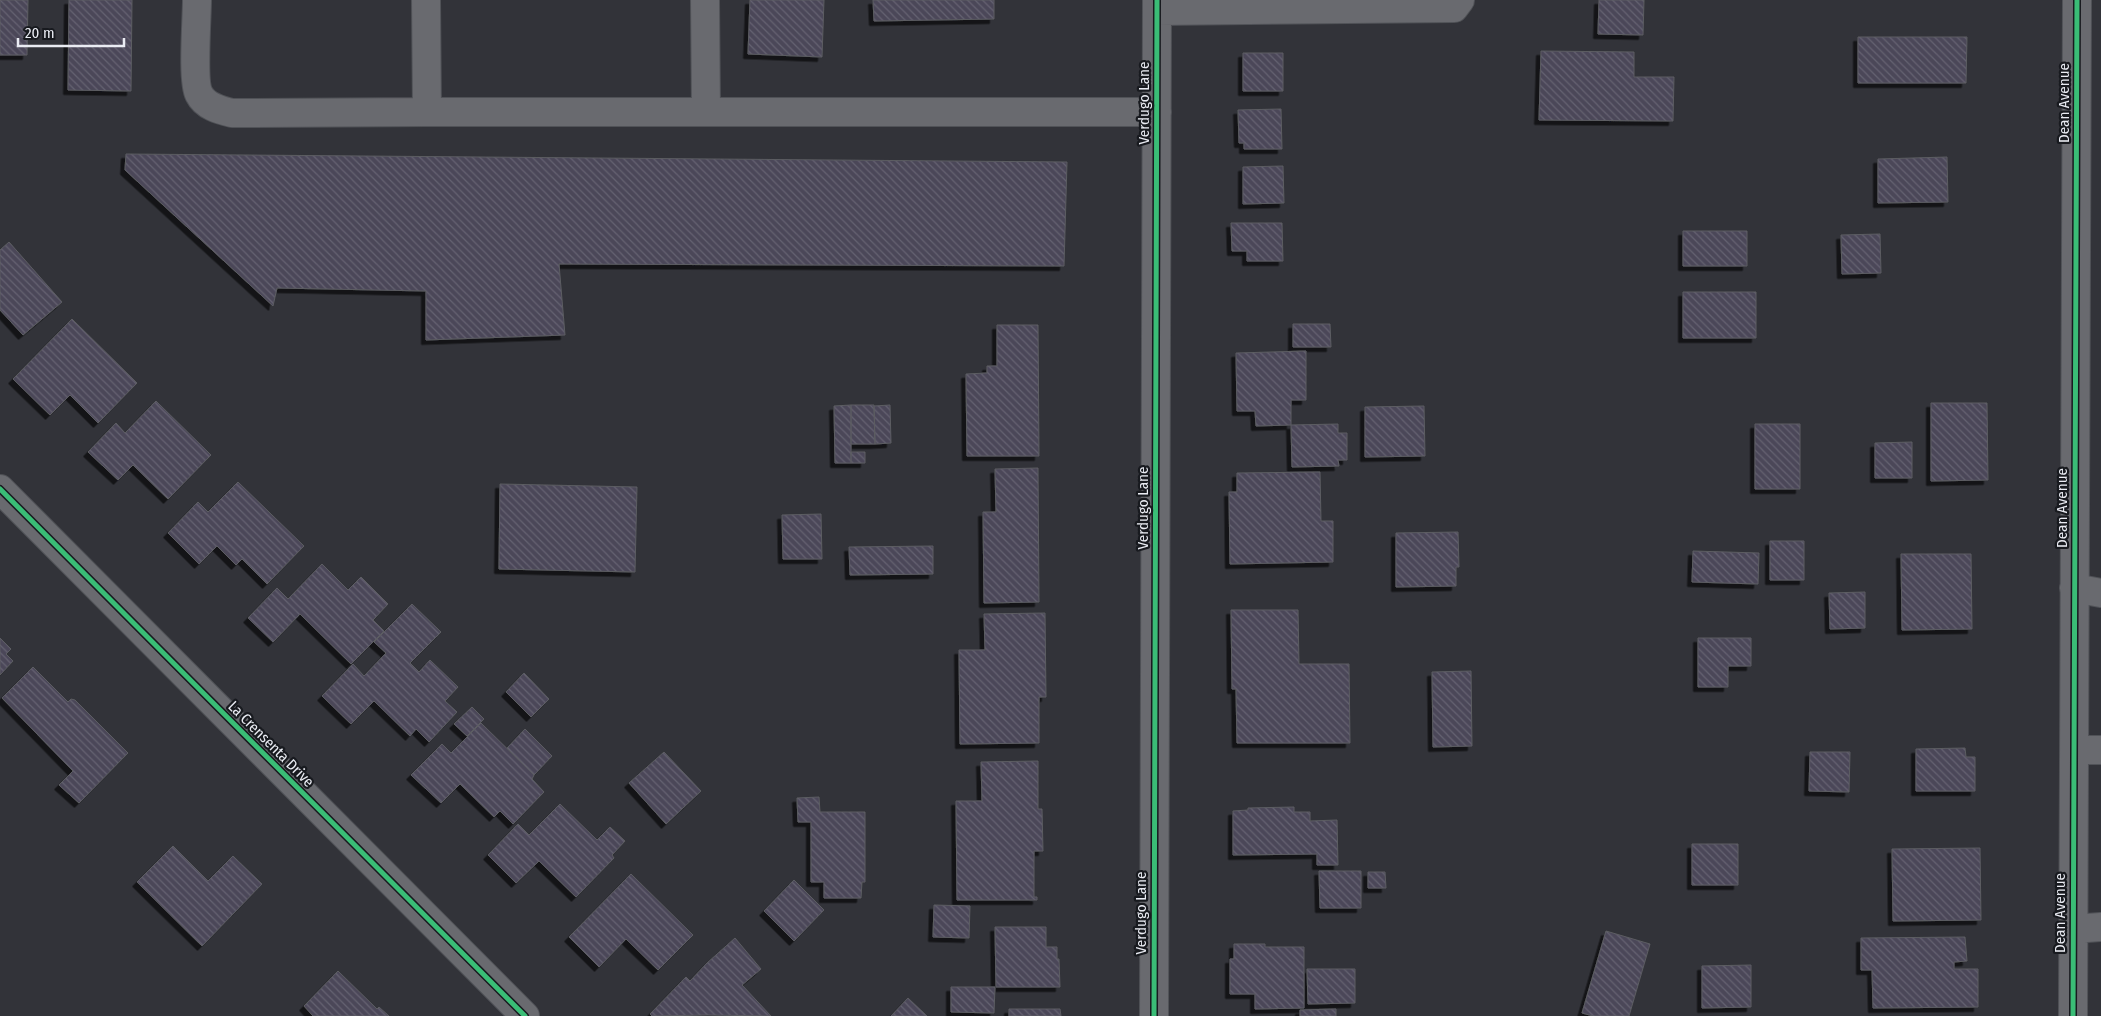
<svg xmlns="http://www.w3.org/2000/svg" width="2101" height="1016" viewBox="0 0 2101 1016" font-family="'Fira Sans Condensed',sans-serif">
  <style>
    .building { fill: url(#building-back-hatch); stroke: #5c5d62; filter: url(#shadow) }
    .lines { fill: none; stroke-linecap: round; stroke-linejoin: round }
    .minor-casing { stroke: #505257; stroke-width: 30 }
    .minor { stroke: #696a6f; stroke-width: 28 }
    .cycleway-casing { stroke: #181a1f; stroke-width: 8 }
    .cycleway { stroke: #3abd76; stroke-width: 5 }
    .labels { text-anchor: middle; stroke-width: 4.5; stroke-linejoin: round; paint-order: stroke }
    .street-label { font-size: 15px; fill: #eaecf3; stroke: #181a1f }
  </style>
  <defs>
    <pattern id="building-back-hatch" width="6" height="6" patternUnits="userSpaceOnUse" patternTransform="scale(1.25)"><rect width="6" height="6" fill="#4b4759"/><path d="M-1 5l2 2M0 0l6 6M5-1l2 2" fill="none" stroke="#656271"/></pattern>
    <filter id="shadow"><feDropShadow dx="-4.5" dy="4.5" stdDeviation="0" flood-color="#0009"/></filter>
  </defs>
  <rect width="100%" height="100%" fill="#323339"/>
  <path class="building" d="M 0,0 L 28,0 L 27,55 L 0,55 Z
    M 69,0 L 132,0 L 131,91 L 68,90 Z
    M 750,0 L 824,0 L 822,57 L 748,54 Z
    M 873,0 L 994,0 L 994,19 L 874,21 Z
    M 1599,0 L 1644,0 L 1643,35 L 1598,34 Z
    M 1858,37 L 1967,37 L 1966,83 L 1858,83 Z
    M 1541,51 L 1634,52 L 1634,77 L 1674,77 L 1673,121 L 1539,120 Z
    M 1243,53 L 1283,53 L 1283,91 L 1243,91 Z
    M 1281,109 L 1282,149 L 1244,149 L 1244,143 L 1239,143 L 1238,110 Z
    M 126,154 L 1067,162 L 1064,266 L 559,264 L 565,335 L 426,340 L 426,291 L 277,288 L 273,306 L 125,170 Z
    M 1947,157 L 1948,202 L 1878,203 L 1878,159 Z
    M 1283,166 L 1284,203 L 1243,204 L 1243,167 Z
    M 1231,223 L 1282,223 L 1283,261 L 1247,261 L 1247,251 L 1232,251 Z
    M 1683,231 L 1747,231 L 1747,266 L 1683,266 Z
    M 1880,234 L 1881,273 L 1842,274 L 1841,235 Z
    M 9,242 L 62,302 L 23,335 L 0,310 L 0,250 Z
    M 1683,292 L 1756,292 L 1756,338 L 1683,338 Z
    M 72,319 L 137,383 L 98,423 L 70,395 L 50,415 L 13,379 Z
    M 1293,324 L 1330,324 L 1331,347 L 1293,347 Z
    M 997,325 L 1038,325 L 1039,456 L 967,456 L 966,374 L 987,373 L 987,366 L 997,366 Z
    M 1306,351 L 1306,400 L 1291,400 L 1291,425 L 1256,426 L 1255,411 L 1237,411 L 1236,353 Z
    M 156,401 L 211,455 L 168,499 L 133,465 L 118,480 L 88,452 L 116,423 L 125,433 Z
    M 1931,403 L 1987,403 L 1988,480 L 1931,481 Z
    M 851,405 L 874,405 L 875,444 L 851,444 Z
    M 851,405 L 851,463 L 835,463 L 834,406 Z
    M 890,405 L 891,443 L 875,444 L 874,406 Z
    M 1424,406 L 1425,456 L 1365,457 L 1365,407 Z
    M 1338,424 L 1338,433 L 1347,433 L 1347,460 L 1338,460 L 1339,466 L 1292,467 L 1291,425 Z
    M 1755,424 L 1800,424 L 1800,489 L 1755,489 Z
    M 1912,442 L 1912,478 L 1875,478 L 1875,443 Z
    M 851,452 L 865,452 L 865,463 L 851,463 Z
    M 1038,468 L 1039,602 L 984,603 L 983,512 L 996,512 L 995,469 Z
    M 1320,472 L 1321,521 L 1333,521 L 1333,562 L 1230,564 L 1229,492 L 1237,492 L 1237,473 Z
    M 238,482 L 304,546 L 267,584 L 242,559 L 236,565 L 217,546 L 199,564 L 168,533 L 198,502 L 208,512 Z
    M 500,484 L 637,487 L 635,572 L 499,569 Z
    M 821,514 L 822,559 L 783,559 L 782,515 Z
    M 1458,532 L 1459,567 L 1456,567 L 1456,586 L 1396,587 L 1396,533 Z
    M 1770,541 L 1804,541 L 1804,580 L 1770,580 Z
    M 933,546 L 933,574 L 850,575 L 849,547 Z
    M 1693,551 L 1759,553 L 1758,584 L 1692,582 Z
    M 1901,554 L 1971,554 L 1972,629 L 1902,630 Z
    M 322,564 L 348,590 L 361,577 L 388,604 L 373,620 L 384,631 L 351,664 L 300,614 L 273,642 L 248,618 L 277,588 L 288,599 Z
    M 1865,592 L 1865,628 L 1830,629 L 1829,593 Z
    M 412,604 L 441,632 L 410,663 L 419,672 L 430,660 L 458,687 L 445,701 L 457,712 L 429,742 L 416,729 L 410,736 L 374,701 L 351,724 L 322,696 L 353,664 L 364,676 L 386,653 L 374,642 Z
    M 1231,610 L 1298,610 L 1299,664 L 1349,664 L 1350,743 L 1237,743 L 1236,689 L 1232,689 Z
    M 1045,613 L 1046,697 L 1039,697 L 1039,743 L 960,744 L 959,650 L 985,650 L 984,614 Z
    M 0,638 L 11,649 L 6,654 L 13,661 L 0,675 Z
    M 1698,638 L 1751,638 L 1751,666 L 1728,666 L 1728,687 L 1698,687 Z
    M 33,667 L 68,702 L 71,699 L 75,700 L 128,753 L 79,803 L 59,785 L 73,771 L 2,698 Z
    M 1471,671 L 1472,746 L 1433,747 L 1432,672 Z
    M 524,673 L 549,699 L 531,717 L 506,692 Z
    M 472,707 L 484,719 L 467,736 L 454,724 Z
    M 481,723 L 534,775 L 532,779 L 544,792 L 513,824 L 500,811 L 494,817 L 460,784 L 441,803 L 411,775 L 442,744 L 451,753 Z
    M 525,729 L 552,756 L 534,775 L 507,748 Z
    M 1965,748 L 1966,757 L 1975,757 L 1975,791 L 1916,791 L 1916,749 Z
    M 664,752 L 701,791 L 666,824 L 629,783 Z
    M 1810,752 L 1850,752 L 1849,792 L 1809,791 Z
    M 1038,761 L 1038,809 L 1042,809 L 1043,851 L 1034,851 L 1034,897 L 1037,897 L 1037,900 L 957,900 L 956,801 L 982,801 L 981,762 Z
    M 819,797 L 820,812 L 865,812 L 865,882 L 862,882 L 861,898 L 824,898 L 824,882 L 811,882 L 811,822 L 798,822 L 797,798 Z
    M 560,804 L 597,840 L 610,827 L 625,841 L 612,855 L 614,858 L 576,897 L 539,861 L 516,883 L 488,855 L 518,824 L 529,835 Z
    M 1294,807 L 1294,812 L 1310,812 L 1310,821 L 1337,820 L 1338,865 L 1317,865 L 1317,854 L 1233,855 L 1233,811 L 1248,810 L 1248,808 Z
    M 1692,844 L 1738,844 L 1738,885 L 1692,885 Z
    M 173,846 L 208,881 L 233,856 L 262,884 L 202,946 L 137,882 Z
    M 1980,848 L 1981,920 L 1893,921 L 1892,849 Z
    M 1319,871 L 1361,871 L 1361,908 L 1320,908 Z
    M 1368,872 L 1385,872 L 1386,888 L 1368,888 Z
    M 631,874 L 693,935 L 658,970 L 626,939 L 599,967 L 569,937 Z
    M 794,880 L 824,910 L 794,941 L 764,911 Z
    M 934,905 L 970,906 L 969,938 L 933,937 Z
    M 995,927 L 1046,927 L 1046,947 L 1057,947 L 1057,959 L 1059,959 L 1060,987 L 996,987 Z
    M 1606,931 L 1650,944 L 1629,1016 L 1593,1016 L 1582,1013 Z
    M 1965,937 L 1967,961 L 1954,962 L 1954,969 L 1978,969 L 1978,1007 L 1873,1008 L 1872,970 L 1861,970 L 1861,938 Z
    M 735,938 L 761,969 L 742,985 L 771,1016 L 708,1015 L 652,1016 L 650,1014 L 686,977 L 690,981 L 707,963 Z
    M 1234,944 L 1265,944 L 1265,947 L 1304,947 L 1304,1008 L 1255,1009 L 1255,994 L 1230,994 L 1230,959 L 1234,959 Z
    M 1751,965 L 1751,1007 L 1702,1008 L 1702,966 Z
    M 1307,969 L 1355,969 L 1355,1003 L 1308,1004 Z
    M 338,971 L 377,1009 L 379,1007 L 389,1016 L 313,1016 L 304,1006 Z
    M 951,987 L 995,987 L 994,1013 L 951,1012 Z
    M 908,998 L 927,1016 L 891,1016 Z
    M 1009,1009 L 1060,1009 L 1061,1016 L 1009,1016 Z
    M 1336,1009 L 1336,1016 L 1300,1016 L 1300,1010 Z"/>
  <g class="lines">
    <g class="minor-casing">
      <path id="minor" d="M 197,0 C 197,18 192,81 199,94 C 205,106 219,110 232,113 L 427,112
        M 426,0 L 427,112 L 1157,112
        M 705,0 L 706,112
        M 1157,11 L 1454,8 L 1460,0
        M 0,489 L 525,1016
        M 2074,588 L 2101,593
        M 2074,750 L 2101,750
        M 2073,929 L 2101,927
        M 1154,1016 L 1157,0
        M 2073,1016 L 2077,0"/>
    </g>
    <use href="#minor" class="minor"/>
    <g class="cycleway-casing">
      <path id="cycleway" d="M 0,489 L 525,1016
        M 1154,1016 L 1157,0
        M 2073,1016 L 2077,0"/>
    </g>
    <use href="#cycleway" class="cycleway"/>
  </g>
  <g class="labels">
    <g class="street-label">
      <text transform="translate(1144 103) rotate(-90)" y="5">Verdugo Lane</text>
      <text transform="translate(2064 103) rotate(-90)" y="5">Dean Avenue</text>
      <text transform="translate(1143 508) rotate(-90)" y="5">Verdugo Lane</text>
      <text transform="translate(2062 508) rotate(-90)" y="5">Dean Avenue</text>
      <text transform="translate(271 744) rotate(45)" y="5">La Crensenta Drive</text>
      <text transform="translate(1141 913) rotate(-90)" y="5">Verdugo Lane</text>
      <text transform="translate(2060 913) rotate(-90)" y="5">Dean Avenue</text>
    </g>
  </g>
  <path d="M18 38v8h106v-8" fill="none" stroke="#eaecf3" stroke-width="2.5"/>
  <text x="25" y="38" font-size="15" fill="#eaecf3" stroke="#181a1f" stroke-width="4" paint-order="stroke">20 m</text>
</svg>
